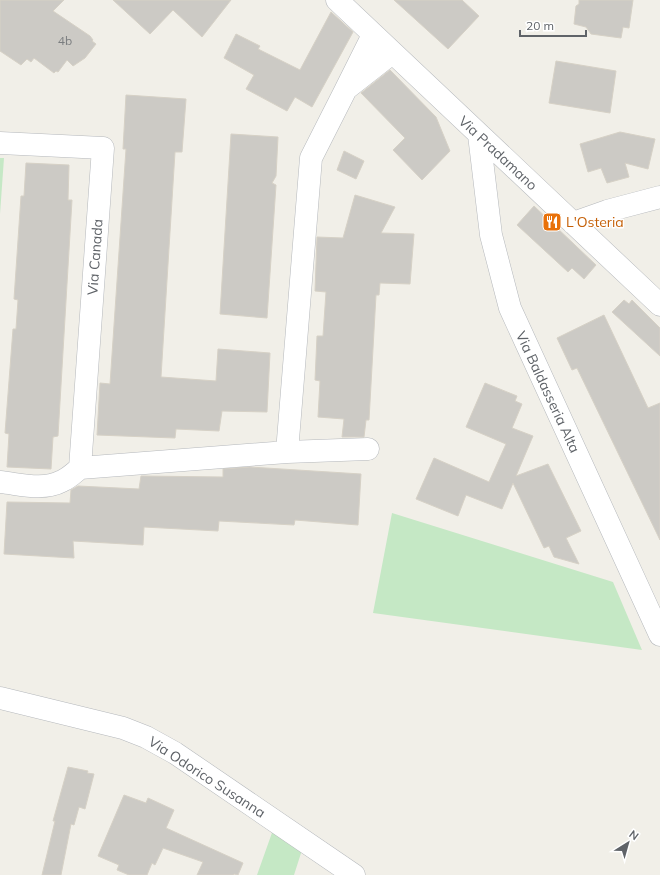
<svg xmlns="http://www.w3.org/2000/svg" width="660" height="875" viewBox="0 0 660 875" font-family="Mulish,sans-serif">
  <style>
    .green { fill: #c5e8c5 }
    .building { fill: #cccac5; stroke: #d6d1c6 }
    .lines { fill: none; stroke-linecap: round; stroke-linejoin: round }
    .minor-casing { stroke: #b5b8bc; stroke-width: 23 }
    .minor { stroke: #fff; stroke-width: 22 }
    .labels { text-anchor: middle; stroke-width: 3; stroke-linejoin: round; paint-order: stroke }
    .number-label { font-size: 12px; fill: #7a7d7f }
    .street-label { font-size: 14px; fill: #5f6368; stroke: #fff }
    .food-label { font-size: 14px; fill: #c56008; stroke: #fff; text-anchor: start }
  </style>
  <rect width="100%" height="100%" fill="#f1efe8"/>
  <path class="green" d="M 0,158 L 4,158 L 0,214 Z
    M 392,513 L 613,582 L 642,650 L 373,613 Z
    M 273,830 L 302,850 L 294,875 L 257,875 Z"/>
  <path class="building" d="M 0,0 L 64,0 L 53,11 L 90,36 L 93,40 L 92,41 L 96,44 L 85,58 L 73,66 L 67,60 L 58,72 L 56,71 L 54,73 L 34,58 L 31,62 L 27,59 L 21,65 L 0,51 Z
    M 113,0 L 231,0 L 202,37 L 173,10 L 150,34 Z
    M 394,0 L 462,0 L 479,16 L 448,49 Z
    M 579,0 L 633,0 L 629,28 L 623,27 L 621,38 L 591,34 L 586,27 L 574,24 L 576,6 L 579,4 Z
    M 331,12 L 353,32 L 312,107 L 295,97 L 287,111 L 246,89 L 254,75 L 224,58 L 236,34 L 260,46 L 258,49 L 300,70 Z
    M 556,61 L 616,71 L 610,113 L 549,103 Z
    M 390,70 L 436,117 L 450,151 L 422,180 L 393,150 L 405,138 L 361,93 Z
    M 126,95 L 186,99 L 182,152 L 175,152 L 161,377 L 216,381 L 218,349 L 270,353 L 267,412 L 222,411 L 219,431 L 176,429 L 175,438 L 97,435 L 100,383 L 110,384 L 126,149 L 123,149 Z
    M 620,132 L 655,139 L 648,169 L 625,163 L 629,177 L 607,183 L 601,168 L 588,172 L 580,144 Z
    M 231,134 L 278,137 L 276,176 L 272,183 L 276,185 L 267,318 L 220,314 Z
    M 344,151 L 364,161 L 356,179 L 337,170 Z
    M 26,163 L 69,165 L 68,200 L 72,200 L 58,436 L 53,437 L 51,469 L 7,467 L 9,434 L 5,433 L 13,329 L 16,329 L 18,300 L 14,299 L 21,196 L 24,196 Z
    M 355,195 L 395,207 L 381,233 L 414,234 L 410,284 L 380,283 L 379,295 L 376,295 L 369,420 L 366,420 L 364,437 L 342,437 L 344,419 L 318,417 L 320,381 L 315,380 L 317,336 L 323,336 L 326,292 L 315,291 L 317,237 L 343,238 Z
    M 534,206 L 596,265 L 584,279 L 572,268 L 568,272 L 517,225 Z
    M 624,300 L 629,304 L 632,300 L 660,328 L 660,356 L 612,312 Z
    M 604,315 L 648,408 L 660,403 L 660,540 L 577,368 L 572,370 L 557,338 Z
    M 485,383 L 517,396 L 515,401 L 522,404 L 512,428 L 533,436 L 516,476 L 548,464 L 581,531 L 566,538 L 579,564 L 554,557 L 549,546 L 544,548 L 513,483 L 502,509 L 466,495 L 458,516 L 416,499 L 434,458 L 489,482 L 506,444 L 466,427 Z
    M 250,467 L 361,474 L 358,525 L 295,520 L 294,525 L 219,521 L 218,531 L 144,527 L 143,545 L 73,541 L 74,558 L 4,554 L 7,502 L 70,503 L 71,490 L 78,486 L 139,489 L 141,476 L 223,477 L 223,469 Z
    M 68,767 L 88,771 L 87,773 L 94,774 L 85,809 L 79,807 L 74,825 L 71,824 L 61,875 L 42,875 L 55,821 L 53,821 Z
    M 124,795 L 146,803 L 148,798 L 174,810 L 166,828 L 243,863 L 238,875 L 234,874 L 233,875 L 197,875 L 203,862 L 163,848 L 155,865 L 152,863 L 147,875 L 129,875 L 117,870 L 119,865 L 98,856 Z"/>
  <g class="lines">
    <g class="minor-casing">
      <path id="minor" d="M 337,0 L 660,305
        M 373,35 L 346,89 L 392,53
        M 479,135 L 491,235 L 510,308 L 660,635
        M 0,143 L 103,148 L 80,468 L 287,452 L 311,158 L 346,89
        M 573,223 L 607,211 L 660,197
        M 287,452 L 368,449
        M 0,482 C 20,484 43,491 62,481 C 69,478 75,472 80,468
        M 0,698 L 123,728 L 146,737 L 175,753 L 354,875"/>
    </g>
    <use href="#minor" class="minor"/>
  </g>
  <defs>
    <g id="restaurant-square" transform="scale(1)"><rect x="-9" y="-9" width="18" height="18" rx="4" fill="#e8710a" stroke="#fff"/><path d="M-5-6h1v4h1v-4h1v4h1v-4h1v5L-1.5 .5V6h-2V.5L-5-1ZM5-6V6H3V1.5H1.5Q1.5-4 5-6Z" fill="#fff"/></g>
  </defs>
  <g fill-rule="evenodd">
    <use href="#restaurant-square" x="552" y="222"/>
  </g>
  <g class="labels">
    <g class="number-label">
      <text x="65" y="45">4b</text>
    </g>
    <g class="street-label">
      <text transform="translate(498 153) rotate(43)" y="5">Via Pradamano</text>
      <text transform="translate(95 257) rotate(-86)" y="5">Via Canada</text>
      <text transform="translate(548 392) rotate(65)" y="5">Via Baldasseria Alta</text>
      <text transform="translate(207 777) rotate(33)" y="5">Via Odorico Susanna</text>
    </g>
    <g class="food-label">
      <text x="566" y="227">L'Osteria</text>
    </g>
  </g>
  <g transform="translate(628 843) rotate(37)" stroke="#ffffff" stroke-width="3" paint-order="stroke">
  <path d="M0-3L7 15L0 10L-7 15Z" fill="#5f6368"/>
  <text y="-6" font-size="11" font-weight="bold" text-anchor="middle" fill="#5f6368">N</text>
  </g>
  <path d="M520 30v6h66v-6" fill="none" stroke="#5f6368" stroke-width="2"/>
  <text x="526" y="30" font-size="12" fill="#5f6368" stroke="#ffffff" stroke-width="3" paint-order="stroke">20 m</text>
</svg>
